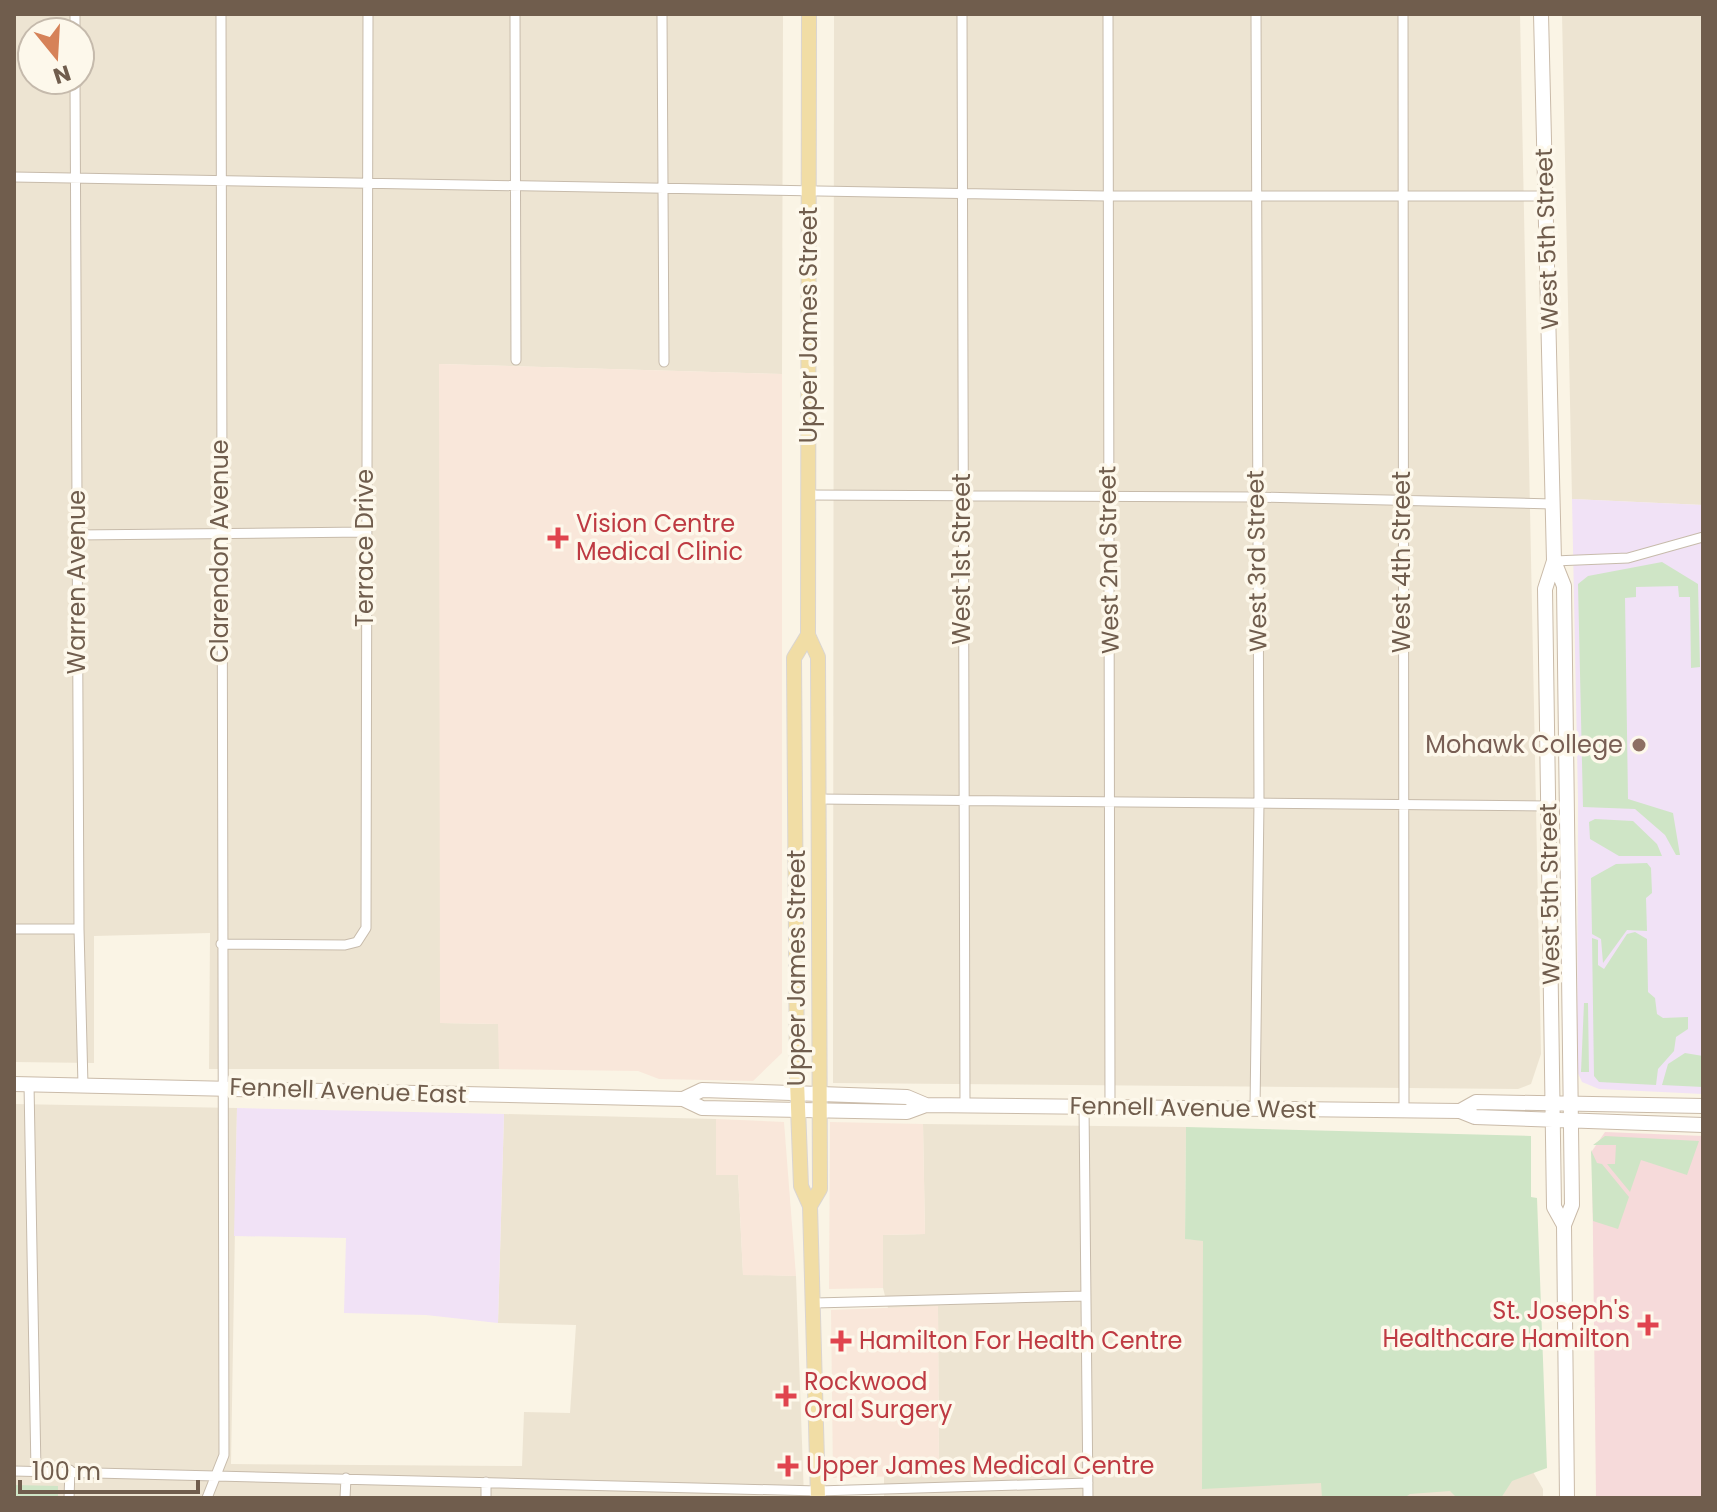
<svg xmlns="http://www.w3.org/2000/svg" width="1717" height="1512" viewBox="0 0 1717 1512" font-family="Poppins,sans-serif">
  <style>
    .residential { fill: #ede4d2; fill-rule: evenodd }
    .commercial { fill: #f9e7da }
    .education { fill: #f1e2f6 }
    .medical { fill: #f6dada }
    .green { fill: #cfe5c6 }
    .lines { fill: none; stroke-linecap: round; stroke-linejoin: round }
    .street-casing { stroke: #c7bbab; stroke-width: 11 }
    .secondary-casing { stroke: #cabba9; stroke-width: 16 }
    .primary-casing { stroke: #dad5d1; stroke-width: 16 }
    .street { stroke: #fff; stroke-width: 9 }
    .secondary { stroke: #fff; stroke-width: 14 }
    .primary { stroke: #f1dda5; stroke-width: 14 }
    .health-dot { fill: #e0444e; stroke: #fdf8eb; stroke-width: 3 }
    .education-dot { fill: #8d6e63; stroke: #fdf8eb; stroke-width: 3 }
    .labels { text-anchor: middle; stroke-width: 7; stroke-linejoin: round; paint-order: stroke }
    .street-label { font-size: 24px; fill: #705d4d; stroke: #fdf8eb }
    .health-label { font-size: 24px; fill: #be3a42; stroke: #fdf8eb; text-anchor: start }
    .education-label { font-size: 24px; fill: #785e54; stroke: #fdf8eb; text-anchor: end }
  </style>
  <rect width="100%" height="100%" fill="#faf4e5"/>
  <path class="residential" d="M 14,14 L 783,14 L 782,374 L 440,364 L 441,1023 L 499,1024 L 499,1069 L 209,1069 L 210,933 L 94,936 L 94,1063 L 14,1062 ZM 32,32 L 80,32 L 80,80 L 32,80 Z
    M 834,14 L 1520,14 L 1541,1054 L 1531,1084 L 1518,1089 L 833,1083 Z
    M 1562,14 L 1703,14 L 1703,505 L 1572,499 Z
    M 14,1104 L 237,1108 L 231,1464 L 522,1466 L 524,1412 L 570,1413 L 576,1325 L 498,1323 L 504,1114 L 716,1119 L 716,1174 L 738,1174 L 743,1274 L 796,1276 L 804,1498 L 14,1498 Z
    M 923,1124 L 1186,1127 L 1185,1239 L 1203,1240 L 1533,1472 L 1543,1489 L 1543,1498 L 884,1498 L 884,1476 L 939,1474 L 938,1307 L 888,1308 L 883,1288 L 883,1235 L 925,1234 Z"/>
  <path class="commercial" d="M 439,364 L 782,374 L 782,1053 L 753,1081 L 659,1079 L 638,1071 L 499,1069 L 498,1024 L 440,1023 Z
    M 716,1119 L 784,1122 L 796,1276 L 743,1275 L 738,1175 L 716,1175 Z
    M 830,1122 L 923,1124 L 925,1234 L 883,1235 L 883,1288 L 829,1289 Z
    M 938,1306 L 939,1475 L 833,1478 L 831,1310 Z"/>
  <path class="education" d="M 1572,499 L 1703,505 L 1703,1094 L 1599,1089 L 1582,1082 L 1577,1071 L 1578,799 Z
    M 237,1108 L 504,1114 L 498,1323 L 426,1315 L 344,1313 L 346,1238 L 234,1236 Z"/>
  <path class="medical" d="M 1605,1132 L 1703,1136 L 1703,1498 L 1596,1498 L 1592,1151 Z"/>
  <path class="green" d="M 1662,562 L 1698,584 L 1700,667 L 1691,668 L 1690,597 L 1679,597 L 1678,586 L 1636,587 L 1636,597 L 1625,598 L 1628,799 L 1673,813 L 1680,855 L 1676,855 L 1665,835 L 1635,809 L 1583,807 L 1578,584 L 1588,576 Z
    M 1595,819 L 1633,821 L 1657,844 L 1662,856 L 1619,856 L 1590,839 L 1589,822 Z
    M 1647,863 L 1651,868 L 1652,893 L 1646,898 L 1647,931 L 1627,930 L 1603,963 L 1601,939 L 1592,934 L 1591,878 L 1616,864 Z
    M 1635,932 L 1647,939 L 1648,992 L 1655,998 L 1657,1014 L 1663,1018 L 1688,1017 L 1688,1029 L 1676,1037 L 1674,1051 L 1658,1069 L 1656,1085 L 1599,1082 L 1594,1076 L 1592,938 L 1598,940 L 1598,965 L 1604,969 L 1627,934 Z
    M 1584,1003 L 1588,1003 L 1589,1072 L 1581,1072 Z
    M 1685,1053 L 1703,1056 L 1703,1087 L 1662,1085 L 1668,1064 Z
    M 1186,1127 L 1531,1136 L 1531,1197 L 1537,1198 L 1547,1468 L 1512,1481 L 1501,1498 L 1457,1498 L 1450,1491 L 1410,1494 L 1404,1498 L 1322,1498 L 1321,1483 L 1202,1489 L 1203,1241 L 1185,1239 Z
    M 1605,1136 L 1699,1141 L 1687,1175 L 1641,1160 L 1630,1192 L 1607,1164 L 1615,1164 L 1616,1145 L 1593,1145 Z
    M 1591,1150 L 1597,1163 L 1602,1164 L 1629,1197 L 1618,1229 L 1593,1221 Z
    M 14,1485 L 58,1486 L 58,1498 L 14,1498 Z"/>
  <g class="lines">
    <g class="street-casing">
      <path id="street" d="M 75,14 L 75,32
        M 515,14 L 516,360
        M 662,14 L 664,362
        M 962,14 L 965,1105
        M 1108,14 L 1110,1106
        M 1403,14 L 1404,1111
        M 75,80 L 79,929 L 83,1085
        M 14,177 L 1106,196 L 1545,196
        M 808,495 L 1256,497 L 1553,504
        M 76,535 L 365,532
        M 1554,561 L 1628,558 L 1703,537
        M 818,799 L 1549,806
        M 14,929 L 79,929
        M 221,944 L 345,945 L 357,942 L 366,928 L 368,14
        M 29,1084 L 36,1471
        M 1084,1106 L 1088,1498
        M 1255,1109 L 1259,802 L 1256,14
        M 815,1303 L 1086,1296
        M 14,1471 L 818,1491 L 1088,1483
        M 486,1482 L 486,1498
        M 69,1498 L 70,1470
        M 207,1498 L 224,1455 L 221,14
        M 345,1498 L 346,1478"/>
    </g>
    <g class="secondary-casing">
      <path id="secondary" d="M 1541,14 L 1554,561 L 1545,589 L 1554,1207 L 1564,1225
        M 1554,561 L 1564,586 L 1572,1205 L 1564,1225 L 1567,1498
        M 14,1084 L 683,1099 L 702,1108 L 907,1112 L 926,1105
        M 683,1099 L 702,1090 L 907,1097 L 926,1105 L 1460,1111 L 1475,1117 L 1703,1125
        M 1460,1111 L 1476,1102 L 1703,1106"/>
    </g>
    <g class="primary-casing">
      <path id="primary" d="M 809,14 L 808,635 L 818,657 L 820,1189 L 810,1206
        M 808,635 L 794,658 L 797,1081 L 801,1186 L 810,1206 L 818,1498"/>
    </g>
    <use href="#street" class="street"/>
    <use href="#secondary" class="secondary"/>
    <use href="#primary" class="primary"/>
  </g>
  <g class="health-dot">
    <path d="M554 526h8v8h8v8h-8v8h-8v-8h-8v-8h8z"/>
    <path d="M1644 1313h8v8h8v8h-8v8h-8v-8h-8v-8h8z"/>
    <path d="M837 1329h8v8h8v8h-8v8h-8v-8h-8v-8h8z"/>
    <path d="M782 1384h8v8h8v8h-8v8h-8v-8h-8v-8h8z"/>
    <path d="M784 1454h8v8h8v8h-8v8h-8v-8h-8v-8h8z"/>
  </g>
  <circle class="education-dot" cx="1639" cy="745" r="8"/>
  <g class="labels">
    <g class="street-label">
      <text transform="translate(1547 239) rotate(-92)" y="8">West 5th Street</text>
      <text transform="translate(809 325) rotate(-90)" y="8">Upper James Street</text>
      <text transform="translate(365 548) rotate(-90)" y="8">Terrace Drive</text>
      <text transform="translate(220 551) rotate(-90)" y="8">Clarendon Avenue</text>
      <text transform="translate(962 559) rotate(-90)" y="8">West 1st Street</text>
      <text transform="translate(1109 560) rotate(-91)" y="8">West 2nd Street</text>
      <text transform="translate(1257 561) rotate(-91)" y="8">West 3rd Street</text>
      <text transform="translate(1402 562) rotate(-90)" y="8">West 4th Street</text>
      <text transform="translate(77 582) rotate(-90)" y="8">Warren Avenue</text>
      <text transform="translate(1550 894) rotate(-91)" y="8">West 5th Street</text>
      <text transform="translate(797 968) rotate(-90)" y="8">Upper James Street</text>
      <text transform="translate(348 1091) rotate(2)" y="8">Fennell Avenue East</text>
      <text transform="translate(1193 1108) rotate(1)" y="8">Fennell Avenue West</text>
    </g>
    <g class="health-label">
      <text x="576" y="532">Vision Centre<tspan x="576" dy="28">Medical Clinic</tspan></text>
      <text x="1630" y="1319" text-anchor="end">St. Joseph's<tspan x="1630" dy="28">Healthcare Hamilton</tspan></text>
      <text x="859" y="1349">Hamilton For Health Centre</text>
      <text x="804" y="1390">Rockwood<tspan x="804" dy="28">Oral Surgery</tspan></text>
      <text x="806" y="1474">Upper James Medical Centre</text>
    </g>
    <g class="education-label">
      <text x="1623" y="753">Mohawk College</text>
    </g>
  </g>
  <rect width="1717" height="1512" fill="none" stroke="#705d4d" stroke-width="32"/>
  <g transform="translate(56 56) rotate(162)"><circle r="38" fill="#fdf8eb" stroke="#c5baac" stroke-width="2"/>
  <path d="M0-6L14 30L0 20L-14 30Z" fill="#d68258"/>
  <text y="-12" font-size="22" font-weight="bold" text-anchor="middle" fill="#705d4d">N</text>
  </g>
  <path d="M20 1480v12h178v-12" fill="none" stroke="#705d4d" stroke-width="4"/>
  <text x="32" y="1480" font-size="24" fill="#705d4d" stroke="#fdf8eb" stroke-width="6" paint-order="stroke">100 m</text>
</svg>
